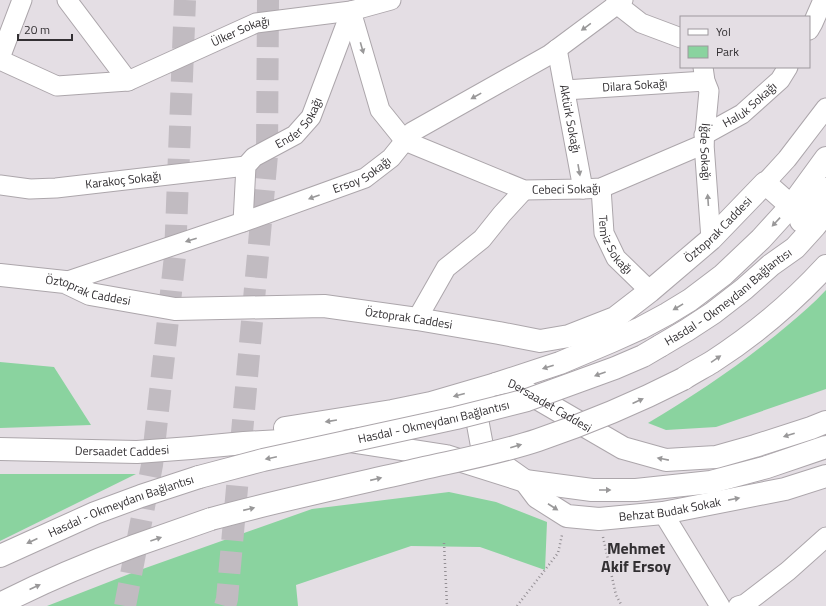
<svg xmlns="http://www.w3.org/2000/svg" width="826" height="606" viewBox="0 0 826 606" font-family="'Titillium Web',sans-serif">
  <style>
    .green { fill: #8ad39f }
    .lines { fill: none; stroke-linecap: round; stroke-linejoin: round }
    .primary-tunnel { stroke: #c1bbc1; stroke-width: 22; stroke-dasharray: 22 11; stroke-linecap: butt }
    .street-casing { stroke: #aca6ab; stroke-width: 21 }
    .secondary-casing { stroke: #aca6ab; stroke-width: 24 }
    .highway-casing { stroke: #aca6ab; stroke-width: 24 }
    .path { stroke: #948f94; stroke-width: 2.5; stroke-dasharray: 1 3; stroke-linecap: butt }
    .street { stroke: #fff; stroke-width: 19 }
    .secondary { stroke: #fff; stroke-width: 22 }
    .highway { stroke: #fff; stroke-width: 22 }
    .highway-bridge-casing { stroke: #aca6ab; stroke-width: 24; stroke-linecap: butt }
    .highway-bridge { stroke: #fff; stroke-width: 22 }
    .oneway { fill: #999899 }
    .labels { text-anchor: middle; stroke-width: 3; stroke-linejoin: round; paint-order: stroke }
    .street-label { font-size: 12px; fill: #333033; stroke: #e4dee4 }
    .district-label { font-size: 16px; font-weight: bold; fill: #333033; stroke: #e4dee4 }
  </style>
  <rect width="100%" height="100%" fill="#e4dee4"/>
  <path class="green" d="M 826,290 L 826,389 L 716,427 L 666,430 L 648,423 C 697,394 744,362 788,325 C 801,314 814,303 826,290 Z
    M 0,362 L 54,367 L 91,425 L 0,428 Z
    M 0,474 L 136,474 L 0,541 Z
    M 449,492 L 496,502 L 547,522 L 545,570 L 480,547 L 411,546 L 296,585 L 298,606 L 47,606 L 137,571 L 312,509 Z"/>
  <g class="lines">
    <path class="primary-tunnel" d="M 125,606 L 152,465 L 175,256 L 185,0
      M 225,606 L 227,599 L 267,155 L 268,0"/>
    <g class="street-casing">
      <g id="street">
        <path d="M 67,0 L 128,81"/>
        <path d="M 616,0 L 618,5 L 641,23 L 681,38"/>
        <path id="s1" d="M 351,11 L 380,110 L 405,141 L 524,190 L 583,189 L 601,188 L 704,144"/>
        <path d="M 809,30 L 813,23 L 823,0"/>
        <path id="s2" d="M 557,49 L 583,189"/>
        <path d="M 0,58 L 22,0"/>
        <path id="s3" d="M 0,60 L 57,86 L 128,81 L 256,23 L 351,11 L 391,0"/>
        <path id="s4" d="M 703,67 L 705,81 L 709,91 L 704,144 L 711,239"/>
        <path id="s5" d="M 565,90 L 705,81"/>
        <path id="s6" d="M 704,135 L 742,114 L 780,80 L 788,67"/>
        <path d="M 765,183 L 787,159 L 826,108"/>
        <path id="s7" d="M 0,185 L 30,189 L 56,188 L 246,166"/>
        <path id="s8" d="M 601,188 L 604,233 L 616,258 L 650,291"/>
        <path id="s9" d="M 243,222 L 246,166 L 254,157 L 295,135 L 311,117 L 351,11"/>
        <path id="s10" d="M 65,282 L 243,222 L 365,178 L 391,158 L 412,132 L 549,55 L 623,0"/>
        <path d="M 417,319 L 446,268 L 482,239 L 502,214 L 524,190"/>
        <path d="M 663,513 L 720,606"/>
        <path d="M 738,606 L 745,604 L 788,571 L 826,537"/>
      </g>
    </g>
    <g class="secondary-casing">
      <g id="secondary">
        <path id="s11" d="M 0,275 L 65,282 L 90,294 L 175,309 L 324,306 L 417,319 L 499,333 L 540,341 L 569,336 L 615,318 L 650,291 L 711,239 L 765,183 L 791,206"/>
        <path id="s12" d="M 483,396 L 477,419 L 482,446 L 501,464 L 525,481 L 537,497 L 567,516 L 599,519 L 663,513 L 785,489 L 826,476"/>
        <path id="s13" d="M 285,428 L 392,411 L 431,403 L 496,384 L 507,382 L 517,386 L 530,394 L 623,448 L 666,460 L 716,457 L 755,446 L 811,428 L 826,422"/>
        <path id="s14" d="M 0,449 L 137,452 L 191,448 L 244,443 L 317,439 L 349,441 L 446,456 L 525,481 L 592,490 L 636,490 L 711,482 L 767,467 L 826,447"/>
      </g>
    </g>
    <g class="highway-casing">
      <g id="highway">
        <path d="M 801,221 L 826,189"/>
        <path id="s15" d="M 660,346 L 687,330 L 713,313 L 744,289 L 771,265 L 795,248 L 815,226 L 826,212"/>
        <path d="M 683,379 C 692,373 702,368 712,362 C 754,335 792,303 826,266"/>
        <path d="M 496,384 L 560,363 L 612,341 L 641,328 L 667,314 L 690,300 L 723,275 L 761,239 L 791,206 L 826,158"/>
        <path id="s16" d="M 0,556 L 95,513 L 141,496 L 199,477"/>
        <path d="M 0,604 C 43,582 88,563 134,546 C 160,537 186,528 211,519"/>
      </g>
    </g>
    <path class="path" d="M 603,537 L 616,595 L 622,606
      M 444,543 L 447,606
      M 517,606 L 558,553 L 562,535"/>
    <use href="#street" class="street"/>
    <use href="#secondary" class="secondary"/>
    <use href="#highway" class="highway"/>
    <g class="highway-bridge-casing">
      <g id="highway-bridge">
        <path id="s17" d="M 199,477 L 263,460 L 456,418 L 527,400 L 615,368 L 643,356 L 660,346"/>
        <path d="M 211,519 C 280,500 351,485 420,469 C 460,460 499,453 538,440 C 588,423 636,403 683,379"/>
      </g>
    </g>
    <use href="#highway-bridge" class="highway-bridge"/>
  </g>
  <defs><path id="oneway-solid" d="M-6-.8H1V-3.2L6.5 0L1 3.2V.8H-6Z"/></defs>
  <g class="oneway">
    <use href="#oneway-solid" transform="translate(586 27) rotate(144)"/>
    <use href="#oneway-solid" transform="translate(362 48) rotate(74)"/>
    <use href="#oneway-solid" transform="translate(476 96) rotate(151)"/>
    <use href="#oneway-solid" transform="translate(579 170) rotate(80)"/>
    <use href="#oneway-solid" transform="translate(314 197) rotate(160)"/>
    <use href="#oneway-solid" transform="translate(708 200) rotate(-94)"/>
    <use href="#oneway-solid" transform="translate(776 222) rotate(133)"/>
    <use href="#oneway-solid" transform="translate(191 240) rotate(162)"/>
    <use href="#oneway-solid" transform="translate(678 307) rotate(149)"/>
    <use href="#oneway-solid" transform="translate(716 359) rotate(-34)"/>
    <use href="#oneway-solid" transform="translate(548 367) rotate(162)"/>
    <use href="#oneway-solid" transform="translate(600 374) rotate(160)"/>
    <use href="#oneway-solid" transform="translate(459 395) rotate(165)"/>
    <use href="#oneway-solid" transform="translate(638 401) rotate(-24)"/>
    <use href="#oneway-solid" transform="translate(331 421) rotate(171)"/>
    <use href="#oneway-solid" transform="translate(789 435) rotate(162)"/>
    <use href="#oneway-solid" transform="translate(516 446) rotate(-16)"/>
    <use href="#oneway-solid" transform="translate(271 458) rotate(168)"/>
    <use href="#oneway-solid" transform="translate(663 459) rotate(-169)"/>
    <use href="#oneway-solid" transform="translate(376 479) rotate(-13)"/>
    <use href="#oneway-solid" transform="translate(605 490)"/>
    <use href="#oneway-solid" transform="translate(734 499) rotate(-11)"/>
    <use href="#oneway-solid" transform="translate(553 507) rotate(33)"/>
    <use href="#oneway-solid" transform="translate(249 509) rotate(-13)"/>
    <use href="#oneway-solid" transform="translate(156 539) rotate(-19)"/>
    <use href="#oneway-solid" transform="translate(32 541) rotate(155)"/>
    <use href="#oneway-solid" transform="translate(35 587) rotate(-24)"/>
  </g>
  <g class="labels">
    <g class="street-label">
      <text dy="4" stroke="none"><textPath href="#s3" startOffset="257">Ülker Sokağı</textPath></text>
      <text dy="4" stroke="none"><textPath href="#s5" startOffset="70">Dilara Sokağı</textPath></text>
      <text dy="4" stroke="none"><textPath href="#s6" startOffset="55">Haluk Sokağı</textPath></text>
      <text dy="4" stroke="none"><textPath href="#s2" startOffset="71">Aktürk Sokağı</textPath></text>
      <text dy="4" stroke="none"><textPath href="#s9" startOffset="126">Ender Sokağı</textPath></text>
      <text dy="4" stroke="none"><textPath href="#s4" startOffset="86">İğde Sokağı</textPath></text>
      <text dy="4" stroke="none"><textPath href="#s10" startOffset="316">Ersoy Sokağı</textPath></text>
      <text dy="4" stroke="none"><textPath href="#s7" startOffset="124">Karakoç Sokağı</textPath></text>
      <text dy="4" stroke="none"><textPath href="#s1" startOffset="314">Cebeci Sokağı</textPath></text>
      <text dy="4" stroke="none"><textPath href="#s11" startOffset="762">Öztoprak Caddesi</textPath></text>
      <text dy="4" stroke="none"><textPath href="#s8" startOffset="60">Temiz Sokağı</textPath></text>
      <text dy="4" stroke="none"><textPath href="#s11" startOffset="90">Öztoprak Caddesi</textPath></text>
      <text dy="4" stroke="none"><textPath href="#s15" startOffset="84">Hasdal - Okmeydanı Bağlantısı</textPath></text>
      <text dy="4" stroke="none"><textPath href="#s11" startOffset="414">Öztoprak Caddesi</textPath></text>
      <text dy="4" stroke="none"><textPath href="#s13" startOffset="276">Dersaadet Caddesi</textPath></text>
      <text dy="4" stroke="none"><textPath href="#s17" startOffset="241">Hasdal - Okmeydanı Bağlantısı</textPath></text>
      <text dy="4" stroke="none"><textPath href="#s14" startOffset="122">Dersaadet Caddesi</textPath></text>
      <text dy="4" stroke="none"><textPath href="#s16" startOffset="131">Hasdal - Okmeydanı Bağlantısı</textPath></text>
      <text dy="4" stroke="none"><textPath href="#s12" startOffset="266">Behzat Budak Sokak</textPath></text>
    </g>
    <g class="district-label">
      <text x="636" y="554">Mehmet<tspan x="636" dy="18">Akif Ersoy</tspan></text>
    </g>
  </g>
  <rect x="680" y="16" width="130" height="52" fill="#e4dee4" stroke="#9d989d"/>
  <rect x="688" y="29" width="20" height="6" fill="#ffffff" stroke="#9d989d"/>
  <text x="716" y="36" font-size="12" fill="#333033">Yol</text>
  <rect x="688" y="46" width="20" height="12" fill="#8ad39f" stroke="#9d989d"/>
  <text x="716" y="56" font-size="12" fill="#333033">Park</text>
  <path d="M18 34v6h54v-6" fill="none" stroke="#333033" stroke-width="2"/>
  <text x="24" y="34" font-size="12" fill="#333033" stroke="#e4dee4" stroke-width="3" paint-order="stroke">20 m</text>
</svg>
